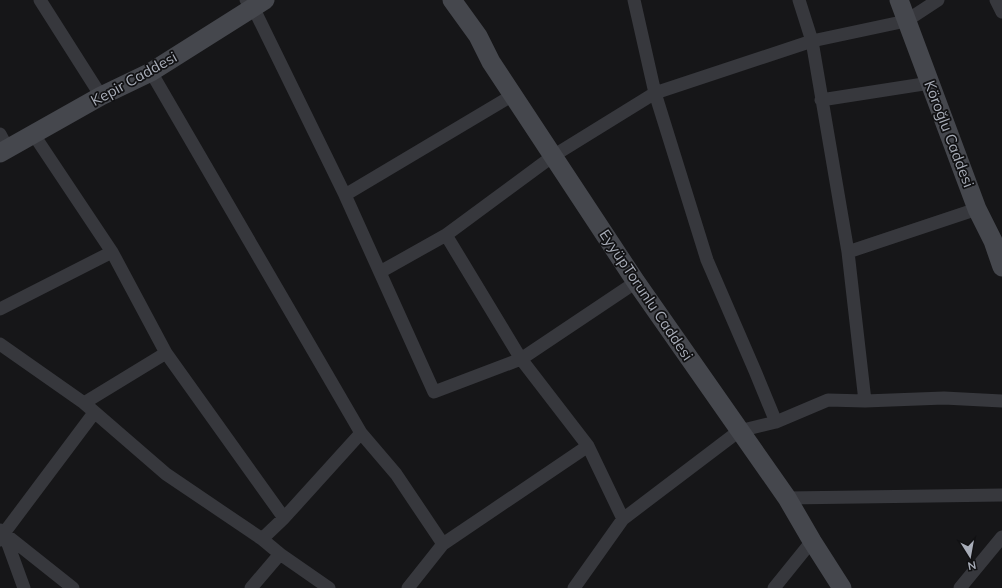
<svg xmlns="http://www.w3.org/2000/svg" width="1002" height="588" viewBox="0 0 1002 588" font-family="Mulish,sans-serif">
  <style>
    .lines { fill: none; stroke-linecap: round; stroke-linejoin: round }
    .street { stroke: #37383d; stroke-width: 13 }
    .secondary { stroke: #45474d; stroke-width: 19 }
    .labels { text-anchor: middle; stroke-width: 3.5; stroke-linejoin: round; paint-order: stroke }
    .street-label { font-size: 15px; fill: #a8adb8; stroke: #111113 }
  </style>
  <rect width="100%" height="100%" fill="#161618"/>
  <g class="lines">
    <path class="street" d="M 40,0 L 101,96
      M 246,0 L 253,7 L 345,195 L 434,392 L 521,359 L 636,282
      M 634,0 L 655,93 L 707,260 L 755,371 L 776,422
      M 799,0 L 812,41 L 848,252 L 865,401
      M 996,0 L 1002,12
      M 151,72 L 361,433 L 396,474 L 443,544
      M 821,100 L 930,83
      M 0,134 L 8,149
      M 34,135 L 112,252 L 166,353 L 284,518
      M 345,195 L 513,95
      M 446,235 L 521,359 L 588,446 L 623,519
      M 848,252 L 977,209
      M 380,272 L 446,235 L 553,156 L 655,93 L 812,41 L 906,21 L 938,0
      M 0,309 L 112,252
      M 0,344 L 84,403 L 166,474 L 262,539 L 280,554 L 329,588
      M 84,403 L 166,353
      M 787,498 L 1002,495
      M 0,530 L 73,588
      M 4,533 L 24,588
      M 262,539 L 284,518 L 361,433
      M 0,540 L 4,533 L 94,413
      M 251,588 L 280,554
      M 408,588 L 443,544 L 588,446
      M 574,588 L 623,519 L 739,431 L 776,422 L 828,400 L 865,401 L 944,398 L 1002,401
      M 774,588 L 812,541
      M 960,588 L 1002,537"/>
    <path class="secondary" d="M 452,0 L 478,36 L 491,62 L 636,282 L 787,498 L 812,541 L 842,588
      M 899,0 L 977,209 L 993,241 L 1002,267
      M 0,153 L 101,96 L 151,72 L 265,0"/>
  </g>
  <g class="labels">
    <g class="street-label">
      <text transform="translate(134 79) rotate(-29)" y="5">Kepir Caddesi</text>
      <text transform="translate(949 134) rotate(69)" y="5">Köroğlu Caddesi</text>
      <text transform="translate(646 295) rotate(56)" y="5">EyyüpTorunlu Caddesi</text>
    </g>
  </g>
  <g transform="translate(970 556) rotate(169)" stroke="#111113" stroke-width="3" paint-order="stroke">
  <path d="M0-3L7 15L0 10L-7 15Z" fill="#a8adb8"/>
  <text y="-6" font-size="11" font-weight="bold" text-anchor="middle" fill="#a8adb8">N</text>
  </g>
</svg>
